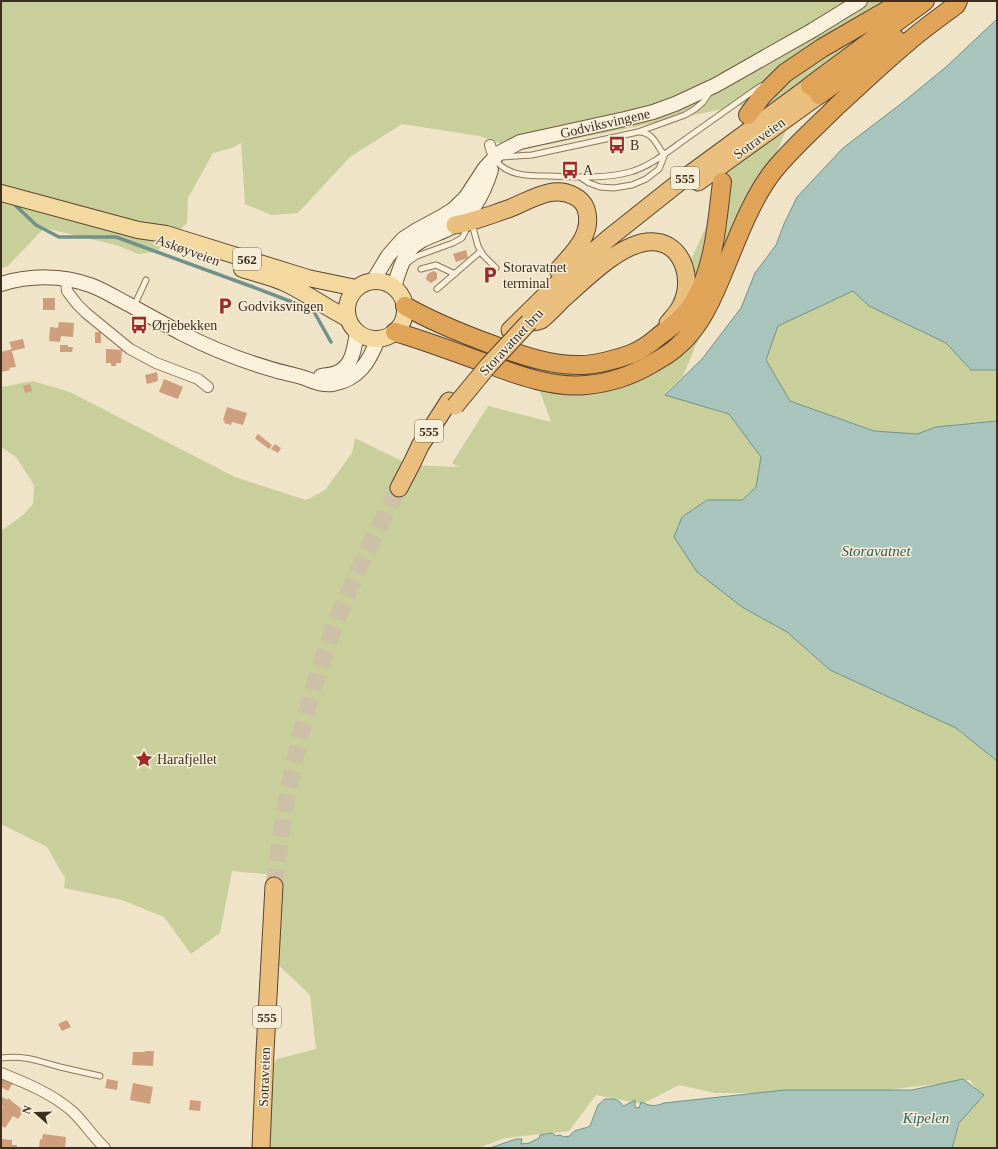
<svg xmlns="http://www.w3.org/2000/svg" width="998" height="1149" viewBox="0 0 998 1149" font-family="'Times New Roman',serif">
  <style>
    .green { fill: #c9cf9b }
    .water { fill: #a9c4bc; stroke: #6f938a }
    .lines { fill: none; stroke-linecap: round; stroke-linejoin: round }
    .stream { stroke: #6f938a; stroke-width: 3.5 }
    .building { fill: #cf9f7d }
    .trunk-tunnel { stroke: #ccc0a6; stroke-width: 17; stroke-dasharray: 17 8; stroke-linecap: butt }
    .service-casing { stroke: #8d765c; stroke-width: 7 }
    .minor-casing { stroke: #8d765c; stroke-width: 12 }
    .secondary-casing { stroke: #6f573f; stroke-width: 16 }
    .primary-casing { stroke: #5b4430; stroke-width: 18 }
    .trunk-casing { stroke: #5b4430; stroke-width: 19 }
    .motorway-casing { stroke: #5b4430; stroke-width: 20 }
    .service { stroke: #faf1dc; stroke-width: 5 }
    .minor { stroke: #faf1dc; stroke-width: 10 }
    .secondary { stroke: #faf1dc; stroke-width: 14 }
    .primary { stroke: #f3d9a0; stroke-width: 16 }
    .trunk { stroke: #eabe7c; stroke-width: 17 }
    .motorway { stroke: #e0a458; stroke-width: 18 }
    .trunk-bridge-casing { stroke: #5b4430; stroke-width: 19; stroke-linecap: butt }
    .trunk-bridge { stroke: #eabe7c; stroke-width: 17 }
    .labels { text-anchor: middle; stroke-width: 3; stroke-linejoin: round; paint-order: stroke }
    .shield { fill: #f7eed8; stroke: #756857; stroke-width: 1 }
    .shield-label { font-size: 13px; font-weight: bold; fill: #3d2e20 }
    .street-label { font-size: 14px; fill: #3d2e20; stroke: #f7eed8 }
    .poi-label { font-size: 14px; fill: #3d2e20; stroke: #f7eed8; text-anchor: start }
    .water-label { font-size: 15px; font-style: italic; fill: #2f5d5a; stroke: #f7eed8 }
  </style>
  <rect width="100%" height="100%" fill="#f0e4c8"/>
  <path class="green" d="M 1,1 L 921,1 L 790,121 L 683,376 L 665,394 L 729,414 L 761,457 L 756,487 L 741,500 L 742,607 L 787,632 L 830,670 L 956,728 L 997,761 L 997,1148 L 951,1148 L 965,1110 L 983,1098 L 970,1080 L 887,1090 L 846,1093 L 715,1093 L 679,1085 L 642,1104 L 596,1095 L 569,1131 L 505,1138 L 478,1148 L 255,1148 L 262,1084 L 277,1059 L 316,1049 L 310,995 L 270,957 L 279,934 L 274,875 L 232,871 L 220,933 L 191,954 L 164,917 L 122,900 L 64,888 L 65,878 L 47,847 L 1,824 L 1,531 L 23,515 L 33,504 L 34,485 L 16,457 L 1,447 L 1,387 L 33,381 L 70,392 L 235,477 L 306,500 L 325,490 L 352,453 L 355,438 L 410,465 L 459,467 L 452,463 L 488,406 L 551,422 L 534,375 L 609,369 L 665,316 L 717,203 L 748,104 L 520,150 L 479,136 L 402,124 L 350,157 L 298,213 L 271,215 L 245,204 L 241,143 L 232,148 L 213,153 L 188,198 L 187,223 L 156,252 L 138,254 L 116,245 L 44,228 L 8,266 L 1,268 Z
    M 853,291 L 869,306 L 946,343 L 971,370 L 997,370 L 997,421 L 936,427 L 917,434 L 874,431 L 790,401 L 766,360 L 778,326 Z"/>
  <path class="water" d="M 997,19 L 997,370 L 971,370 L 946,343 L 869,306 L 853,291 L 778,326 L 766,360 L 790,401 L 874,431 L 917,434 L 936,427 L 997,421 L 997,761 L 956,728 L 830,670 L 787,632 L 742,607 L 697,572 L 674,537 L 682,517 L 707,500 L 742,500 L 756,487 L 761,457 L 729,414 L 665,395 L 702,359 L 741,308 L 755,273 L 776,245 L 784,224 L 797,197 L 843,148 L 902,103 L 946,67 Z
    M 963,1079 L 984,1095 L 959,1123 L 952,1148 L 490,1148 L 516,1139 L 522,1139 L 521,1144 L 529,1143 L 539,1138 L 540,1135 L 552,1133 L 556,1136 L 560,1135 L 564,1137 L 570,1136 C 574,1128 583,1130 590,1126 L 598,1105 L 605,1099 C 610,1099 616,1098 620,1102 C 624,1106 619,1104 624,1106 L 635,1100 L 635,1107 L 639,1108 L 641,1102 C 650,1106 655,1107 664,1103 L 785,1090 L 912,1090 Z"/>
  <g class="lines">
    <path class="stream" d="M 12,202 L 36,225 L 59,237 L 116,237 L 253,287 L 313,310 L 331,342"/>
  </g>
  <path class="building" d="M 466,250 L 468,258 L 456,262 L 453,254 Z
    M 434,271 L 437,273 L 437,278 L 436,280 L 432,282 L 432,283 L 429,282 L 426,279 L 427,275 L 429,273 Z
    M 43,298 L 55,298 L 55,310 L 43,310 Z
    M 59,322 L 74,323 L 73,337 L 61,336 L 60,342 L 49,341 L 50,327 L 58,328 Z
    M 95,332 L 101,332 L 101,343 L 95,343 Z
    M 23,339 L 25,348 L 12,351 L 16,367 L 9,368 L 10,370 L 1,372 L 1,352 L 12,349 L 9,342 Z
    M 60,345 L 68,345 L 68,347 L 73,347 L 72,352 L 60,352 Z
    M 106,349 L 122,350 L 121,363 L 116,363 L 116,366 L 111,366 L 111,363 L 106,363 Z
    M 157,372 L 158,381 L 147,384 L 145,375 Z
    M 164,379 L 183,387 L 178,399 L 159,392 Z
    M 30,384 L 32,391 L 25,393 L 23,386 Z
    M 227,407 L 247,413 L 243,425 L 232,422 L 231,425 L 224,423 L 225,421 L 223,420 Z
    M 258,434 L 272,445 L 269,449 L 257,440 L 255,438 Z
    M 275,444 L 281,448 L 278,453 L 271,449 Z
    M 67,1020 L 71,1027 L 62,1031 L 58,1024 Z
    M 145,1051 L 154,1051 L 153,1066 L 132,1065 L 133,1052 L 145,1052 Z
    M 3,1077 L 13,1083 L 8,1091 L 1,1087 L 1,1079 Z
    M 107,1079 L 118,1081 L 117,1090 L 105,1088 Z
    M 133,1083 L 153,1087 L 150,1104 L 130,1100 Z
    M 3,1097 L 7,1100 L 8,1098 L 24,1111 L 18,1119 L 13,1116 L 5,1128 L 2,1126 L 1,1128 L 1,1109 L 3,1107 L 1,1105 L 1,1100 Z
    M 190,1100 L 201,1101 L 200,1111 L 189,1110 Z
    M 43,1134 L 66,1137 L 65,1148 L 39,1148 L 40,1139 L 42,1140 Z
    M 1,1139 L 12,1140 L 12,1145 L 17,1145 L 17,1148 L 1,1148 Z"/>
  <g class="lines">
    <path class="trunk-tunnel" d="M 274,886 C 279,850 283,813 291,778 C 302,724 317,671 337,620 C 355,575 376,531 399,488"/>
    <g class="service-casing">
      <path id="service" d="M 640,132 C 652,133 656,143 662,152 L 665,154
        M 501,157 L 532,155 L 638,132 L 685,115 L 695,109 L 703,102 L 710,92
        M 495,159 C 506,176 529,176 548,176 C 574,177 605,179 630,172 C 648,167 665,154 680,143 C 704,126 728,109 752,92 L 761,86
        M 580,177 L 589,183 L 600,187 L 614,188 L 632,185 L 646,179 L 659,169 L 665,154
        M 472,224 L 478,246 L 483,255 L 496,268
        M 407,263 L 417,256 L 453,243 L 462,238 L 468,226
        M 421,269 L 436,265 L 455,274
        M 437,289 L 481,251
        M 134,306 L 146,280
        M 1,1058 C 25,1055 38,1061 60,1067 C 73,1070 86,1073 100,1076"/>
    </g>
    <g class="minor-casing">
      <path id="minor" d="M 490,145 L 494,158
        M 66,279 L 67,291 L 77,304 L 86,313 L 130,349 L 156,363 L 198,379 L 208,387
        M 1,1073 C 26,1083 51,1093 72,1111 C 84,1122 93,1137 105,1148"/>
    </g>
    <g class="secondary-casing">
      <path id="secondary" d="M 373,281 L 388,256 L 403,239 L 417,230 L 443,216 L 454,209 L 466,197 L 485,168 L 499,153 L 520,142 L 625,119 L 653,112 L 675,104 L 716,85 L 813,30 L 860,1
        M 1,284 C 30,275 62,275 90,285 C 104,290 116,298 128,304 C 146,314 164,324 181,333 C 218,352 258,367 298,376 C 310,379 320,386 333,384 C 359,379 369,362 378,339
        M 394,287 C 398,275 401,261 409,251 C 418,239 433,236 446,230 C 471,218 483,196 491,170
        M 321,376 C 326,375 332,375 336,373 C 353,367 354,348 357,333"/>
    </g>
    <g class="primary-casing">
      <path id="primary" d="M 1,193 L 138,230 L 166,234 L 308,278 L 356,288
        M 242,269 C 257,274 273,277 287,284 C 308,294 327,308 347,318
        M347 310a29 29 0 1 1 58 0a29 29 0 1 1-58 0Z"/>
    </g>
    <g class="trunk-casing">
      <path id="trunk" d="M 698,182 L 819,95
        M 455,225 C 473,222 490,215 508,209 C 529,201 552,184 574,196 C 580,199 584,203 586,209 C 594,234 573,253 558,270
        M 529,322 C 532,322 537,322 541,320 C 546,317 558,304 563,299 C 585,280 617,246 647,242 C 682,238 695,279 681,306 C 678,312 673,317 668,323
        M 510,330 L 564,277 L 609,238 L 682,180 L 810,86
        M 399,488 L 412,463 L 420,446 L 449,401
        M 261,1148 L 265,1052 L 274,886"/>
    </g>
    <g class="motorway-casing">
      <path id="motorway" d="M 810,86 L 925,1
        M 819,95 L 896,39
        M 748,115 L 762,96 L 785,73 L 822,48 L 903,1
        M 405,306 C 433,322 463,334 493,345 C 521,355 551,366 581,365 C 595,365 618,359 631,354 C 641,350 651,343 659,336 C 673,326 687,315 695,300 C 715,264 717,221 722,182
        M 395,332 C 427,341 459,354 491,365 C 520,376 554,388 586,385 C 610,383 633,375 653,363 C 662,358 671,353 678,346 C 698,329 710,304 720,280 C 735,245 751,198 775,169 C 794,146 817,126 838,105 C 861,84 884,62 908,42 C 923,29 940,17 956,5 L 958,1"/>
    </g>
    <use href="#service" class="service"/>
    <use href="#minor" class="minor"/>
    <use href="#secondary" class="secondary"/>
    <use href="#primary" class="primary"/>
    <use href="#trunk" class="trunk"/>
    <use href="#motorway" class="motorway"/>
    <g class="trunk-bridge-casing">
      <path id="trunk-bridge" d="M 455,406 L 488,366 L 529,322"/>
    </g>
    <use href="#trunk-bridge" class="trunk-bridge"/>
  </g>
  <defs>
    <g id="bus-bare" transform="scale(1.38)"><path d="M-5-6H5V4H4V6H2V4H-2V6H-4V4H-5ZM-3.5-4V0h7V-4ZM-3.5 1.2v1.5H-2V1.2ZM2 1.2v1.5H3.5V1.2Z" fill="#9e2a2b" stroke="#f7eed8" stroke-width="2.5" paint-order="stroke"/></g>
    <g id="parking-bare" transform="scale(1.38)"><path d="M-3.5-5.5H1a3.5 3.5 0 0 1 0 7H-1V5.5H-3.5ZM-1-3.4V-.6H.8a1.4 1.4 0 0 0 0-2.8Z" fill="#9e2a2b" stroke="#f7eed8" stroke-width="2.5" paint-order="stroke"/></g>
    <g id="sight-bare" transform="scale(1.38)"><path d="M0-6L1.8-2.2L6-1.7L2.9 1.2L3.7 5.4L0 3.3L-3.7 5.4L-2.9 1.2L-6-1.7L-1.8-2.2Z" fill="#9e2a2b" stroke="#f7eed8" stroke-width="2.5" paint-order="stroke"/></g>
  </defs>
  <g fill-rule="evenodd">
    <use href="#bus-bare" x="617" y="145"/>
    <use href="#bus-bare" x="570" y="170"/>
    <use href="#parking-bare" x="490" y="275"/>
    <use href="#parking-bare" x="225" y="306"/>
    <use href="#bus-bare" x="139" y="325"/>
    <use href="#sight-bare" x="144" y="759"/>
  </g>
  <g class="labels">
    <g class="shield">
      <rect x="671" y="167" width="28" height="22" rx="3"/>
      <rect x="233" y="248" width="28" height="22" rx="3"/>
      <rect x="415" y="420" width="28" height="22" rx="3"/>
      <rect x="253" y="1006" width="28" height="22" rx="3"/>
    </g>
    <g class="shield-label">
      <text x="685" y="183">555</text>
      <text x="247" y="264">562</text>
      <text x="429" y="436">555</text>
      <text x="267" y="1022">555</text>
    </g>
    <g class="street-label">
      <text transform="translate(605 123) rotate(-13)" y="5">Godviksvingene</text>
      <text transform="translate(759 138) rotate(-36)" y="5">Sotraveien</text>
      <text transform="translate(188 250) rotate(20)" y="5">Askøyveien</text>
      <text transform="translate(511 342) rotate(-47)" y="5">Storavatnet bru</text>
      <text transform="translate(264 1077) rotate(-88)" y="5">Sotraveien</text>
    </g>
    <g class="poi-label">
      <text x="630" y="150">B</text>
      <text x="583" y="175">A</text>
      <text x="503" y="272">Storavatnet<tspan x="503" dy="16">terminal</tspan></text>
      <text x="238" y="311">Godviksvingen</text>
      <text x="152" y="330">Ørjebekken</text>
      <text x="157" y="764">Harafjellet</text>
    </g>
    <g class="water-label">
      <text x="876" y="556">Storavatnet</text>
      <text x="926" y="1123">Kipelen</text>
    </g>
  </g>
  <rect width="998" height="1149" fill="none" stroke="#3d2e20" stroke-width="4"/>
  <g transform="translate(36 1113) rotate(290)" stroke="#f7eed8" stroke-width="3" paint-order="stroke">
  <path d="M0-3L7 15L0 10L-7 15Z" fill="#3d2e20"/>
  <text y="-6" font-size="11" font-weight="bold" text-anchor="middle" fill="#3d2e20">N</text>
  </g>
</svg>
